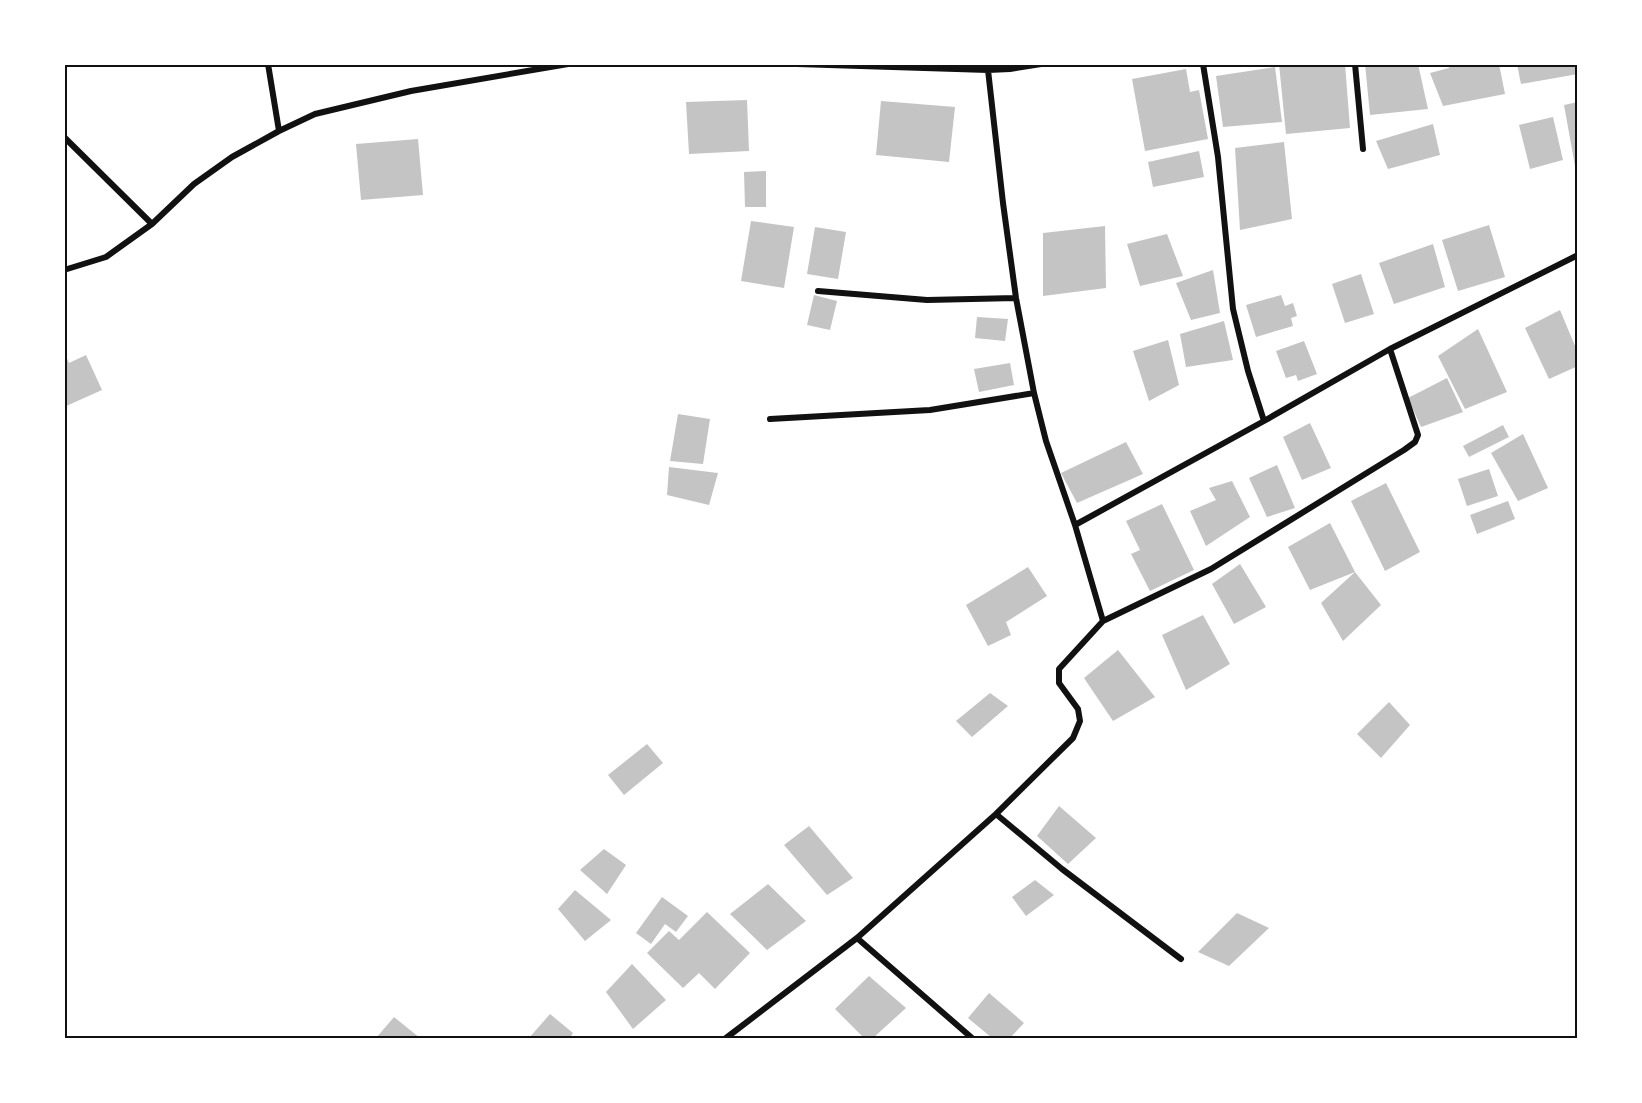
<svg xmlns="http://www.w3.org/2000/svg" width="1642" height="1103" viewBox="0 0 1642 1103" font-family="'Archivo Narrow',sans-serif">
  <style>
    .building { fill: #c4c4c4 }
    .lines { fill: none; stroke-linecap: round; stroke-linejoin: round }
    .minor { stroke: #111; stroke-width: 6 }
    .neatline { fill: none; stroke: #111; stroke-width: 2 }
  </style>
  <rect width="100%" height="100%" fill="#fff"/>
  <path class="building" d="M 1279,64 L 1345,64 L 1350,128 L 1286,134 Z
    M 1365,64 L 1418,64 L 1428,109 L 1370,115 Z
    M 1449,64 L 1499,64 L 1505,94 L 1443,106 L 1430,73 L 1449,68 Z
    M 1517,64 L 1578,64 L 1578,74 L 1521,84 Z
    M 1275,67 L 1282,122 L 1223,127 L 1216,76 Z
    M 1186,69 L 1190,92 L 1199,90 L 1208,139 L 1145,151 L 1132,79 Z
    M 747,100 L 749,151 L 689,154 L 686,102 Z
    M 881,101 L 955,107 L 949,162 L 876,155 Z
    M 1578,102 L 1578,165 L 1575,166 L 1564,105 Z
    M 1553,117 L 1563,160 L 1530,169 L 1519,125 Z
    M 1433,124 L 1440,155 L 1388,169 L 1376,141 Z
    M 418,139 L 423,195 L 361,200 L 356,144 Z
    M 1284,142 L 1292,219 L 1240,230 L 1235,148 Z
    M 1199,151 L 1204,177 L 1153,187 L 1148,162 Z
    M 766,171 L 766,207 L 745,207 L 744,172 Z
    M 751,221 L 794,227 L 784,288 L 741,281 Z
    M 1489,225 L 1505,277 L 1458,291 L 1442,240 Z
    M 1105,226 L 1106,288 L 1043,296 L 1043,233 Z
    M 815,227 L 846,232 L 838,279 L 807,274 Z
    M 1167,234 L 1183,276 L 1140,286 L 1127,244 Z
    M 1433,244 L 1445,287 L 1394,304 L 1379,263 Z
    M 1213,270 L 1220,313 L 1191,320 L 1176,283 Z
    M 1361,274 L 1374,314 L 1345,323 L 1332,284 Z
    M 814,295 L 837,301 L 830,330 L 807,325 Z
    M 1281,295 L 1285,306 L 1293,303 L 1297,316 L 1291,318 L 1293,326 L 1256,337 L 1246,305 Z
    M 1560,310 L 1578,353 L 1578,366 L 1549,379 L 1525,328 Z
    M 977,317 L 1008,319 L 1005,341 L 975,338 Z
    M 1224,321 L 1233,360 L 1186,367 L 1180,334 Z
    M 1478,329 L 1507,392 L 1465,409 L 1438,356 Z
    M 1168,340 L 1179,385 L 1149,401 L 1133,351 Z
    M 1304,341 L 1317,374 L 1298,381 L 1296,375 L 1286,378 L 1276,351 Z
    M 64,352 L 69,363 L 86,355 L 102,390 L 64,407 Z
    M 1010,363 L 1014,385 L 979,392 L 974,369 Z
    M 1447,378 L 1463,412 L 1421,427 L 1408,398 Z
    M 678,414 L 710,419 L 703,464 L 670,461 Z
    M 1310,423 L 1331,468 L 1302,480 L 1283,437 Z
    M 1503,425 L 1509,437 L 1469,457 L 1463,446 Z
    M 1523,434 L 1548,488 L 1518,501 L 1491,453 Z
    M 1126,442 L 1143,474 L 1077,503 L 1061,473 Z
    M 1277,465 L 1295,508 L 1267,517 L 1249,478 Z
    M 669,467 L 718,473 L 709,505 L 667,495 Z
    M 1489,469 L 1498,496 L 1467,506 L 1458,479 Z
    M 1232,481 L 1250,517 L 1206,546 L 1190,511 L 1216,500 L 1209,488 Z
    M 1386,483 L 1420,552 L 1385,571 L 1351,501 Z
    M 1508,501 L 1515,519 L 1477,534 L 1470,515 Z
    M 1162,504 L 1194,570 L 1150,591 L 1131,554 L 1140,550 L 1126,521 Z
    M 1330,523 L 1355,572 L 1310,590 L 1288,547 Z
    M 1240,564 L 1266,607 L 1234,624 L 1212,584 Z
    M 1028,567 L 1047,596 L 1006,622 L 1011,635 L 988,646 L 966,605 Z
    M 1355,572 L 1381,605 L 1343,641 L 1321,603 Z
    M 1203,615 L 1230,664 L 1186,690 L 1162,635 Z
    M 1118,650 L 1155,697 L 1113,721 L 1084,678 Z
    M 990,693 L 1008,706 L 972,737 L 956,721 Z
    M 1389,702 L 1410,725 L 1381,758 L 1357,734 Z
    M 647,744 L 663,763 L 624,795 L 608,775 Z
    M 1059,806 L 1096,838 L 1068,864 L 1037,836 Z
    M 809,826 L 853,878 L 827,895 L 784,845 Z
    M 604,849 L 626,865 L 607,894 L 580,870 Z
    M 1035,880 L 1054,895 L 1026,916 L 1012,897 Z
    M 768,884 L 806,921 L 767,950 L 730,914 Z
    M 575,890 L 611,920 L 585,941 L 558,909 Z
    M 662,897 L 688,916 L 676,932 L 665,924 L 651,944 L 636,933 Z
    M 707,912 L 750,953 L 715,989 L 699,973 L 683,988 L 647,953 L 669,931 L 679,940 Z
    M 1237,913 L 1269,928 L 1229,966 L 1198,952 Z
    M 632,964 L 666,1000 L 633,1029 L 606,992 Z
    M 869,976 L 906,1008 L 873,1038 L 864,1038 L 835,1009 Z
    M 989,993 L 1024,1023 L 1010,1038 L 992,1038 L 968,1018 Z
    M 550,1014 L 573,1033 L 570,1038 L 529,1038 Z
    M 394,1017 L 420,1038 L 376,1038 Z"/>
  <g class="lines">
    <path class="minor" d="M 268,64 L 279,131
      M 797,64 L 988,70 L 1010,69 L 1041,64
      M 1203,64 L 1218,157 L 1233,309 L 1248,371 L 1264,421
      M 1355,64 L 1363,149
      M 988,70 L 1003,203 L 1016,298 L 1034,393 L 1046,441 L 1075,525 L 1103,621
      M 64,137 L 152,224
      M 64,270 L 106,257 L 152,224 L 194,184 L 232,157 L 279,131 L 315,114 L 411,91 L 568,64
      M 818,291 L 927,300 L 1016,298
      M 1390,349 L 1578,255
      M 770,419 L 930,410 L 1034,393
      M 996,814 L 1062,869 L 1181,959
      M 857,938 L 972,1038
      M 726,1038 L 857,938 L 996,814 L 1073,738 L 1080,721 L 1078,709 L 1059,683 L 1059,669 L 1103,621 L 1211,569 L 1404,450 L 1415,442 L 1418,435 L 1390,349 L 1264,421 L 1075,525"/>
  </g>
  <rect width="1642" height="1103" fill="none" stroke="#ffffff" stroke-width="132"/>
  <rect x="66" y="66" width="1510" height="971" class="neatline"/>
</svg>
